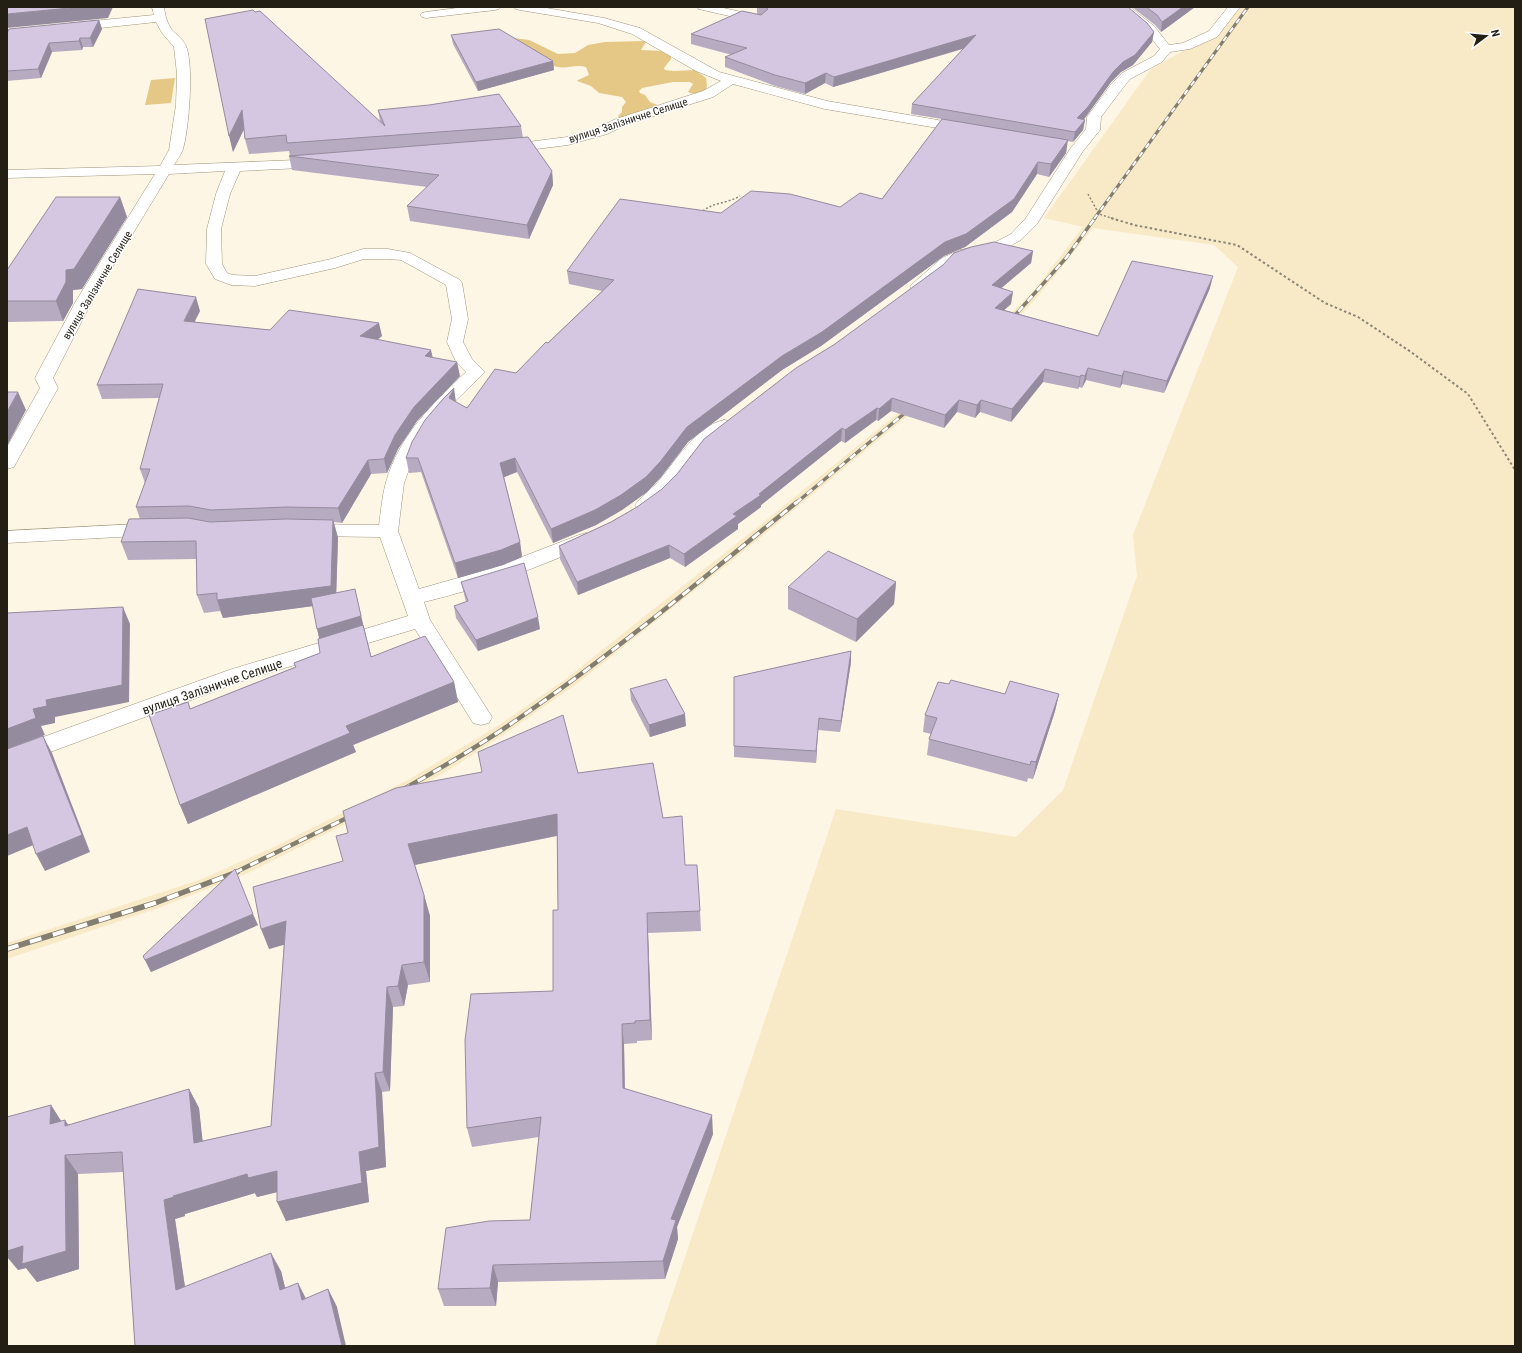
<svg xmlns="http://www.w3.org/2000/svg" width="1522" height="1353" viewBox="0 0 1522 1353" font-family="'Roboto Condensed',sans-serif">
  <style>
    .built { fill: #f9eac7 }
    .green { fill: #e5c885 }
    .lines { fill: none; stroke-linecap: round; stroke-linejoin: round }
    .minor-casing { stroke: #9f947b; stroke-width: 1 }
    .path-far1 { stroke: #8a8577; stroke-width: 1.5; stroke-dasharray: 2 2; stroke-linecap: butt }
    .path { stroke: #8a8577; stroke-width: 2; stroke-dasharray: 2.5 2.5; stroke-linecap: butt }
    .minor { fill: #fff; fill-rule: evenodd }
    .rail-far3-casing { stroke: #847e71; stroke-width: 3 }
    .rail-far2-casing { stroke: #847e71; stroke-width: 3.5 }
    .rail-far1-casing { stroke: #847e71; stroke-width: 4.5 }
    .rail-casing { stroke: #847e71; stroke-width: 5.5 }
    .rail-far3 { stroke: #fff; stroke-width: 2; stroke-dasharray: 5.5; stroke-linecap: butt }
    .rail-far2 { stroke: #fff; stroke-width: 2.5; stroke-dasharray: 7; stroke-linecap: butt }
    .rail-far1 { stroke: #fff; stroke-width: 3; stroke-dasharray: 9; stroke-linecap: butt }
    .rail { stroke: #fff; stroke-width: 4; stroke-dasharray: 12; stroke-linecap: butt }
    .wall { fill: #b7abc2 }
    .shaded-wall { fill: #958b9e }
    .building { fill: #d5c7e1; stroke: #958b9e }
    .labels { text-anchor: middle; stroke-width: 3; stroke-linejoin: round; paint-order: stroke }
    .far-street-label { font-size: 11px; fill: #231f15; stroke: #fff }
    .street-label { font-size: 13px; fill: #231f15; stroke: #fff }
  </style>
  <rect width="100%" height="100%" fill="#fdf6e5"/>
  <path class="built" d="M 1231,7 L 1515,7 L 1515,1346 L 655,1346 L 836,809 L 1016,837 L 1063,790 L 1137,576 L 1133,535 L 1238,267 L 1214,245 L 1093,228 L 1039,295 L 1014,322 L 906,417 L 744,551 L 574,686 L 506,733 L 449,770 L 417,788 L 248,873 L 156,909 L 7,959 L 7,943 L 202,879 L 280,844 L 408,780 L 499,725 L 563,681 L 775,513 L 898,413 L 968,354 L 1031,294 L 1083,227 L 1044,218 L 1150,70 L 1181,52 L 1192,47 L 1213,32 Z"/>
  <path class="green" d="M 514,38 L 529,40 L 558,54 L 575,53 L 588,45 L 605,42 L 644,41 L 646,42 L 641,50 L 661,51 L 671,56 L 671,59 L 664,68 L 665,70 L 674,71 L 695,70 L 706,78 L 707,86 L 705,92 C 699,93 694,95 688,92 L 693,84 L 690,82 L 673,82 L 642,88 L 639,91 L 640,93 L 645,95 L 650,102 L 660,106 L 620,118 L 618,116 L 622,112 L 622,107 L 626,102 L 622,97 L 599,93 L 591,86 L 577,81 L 578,80 L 589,75 L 586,67 C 576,64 567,69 558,67 C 546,65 524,46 514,38 Z
    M 175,78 L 171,103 L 145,105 L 151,80 Z"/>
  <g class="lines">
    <g class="minor-casing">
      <path id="minor" d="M 152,7 L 164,7 C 165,15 167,23 172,30 C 177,35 183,39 186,46 C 194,65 189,129 183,149 C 181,155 177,160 174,165 L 321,159 L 326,160 L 328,163 L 326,166 L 321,167 L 240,171 L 230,194 L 221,229 L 222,264 L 227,273 L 233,275 L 255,276 L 331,259 L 363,249 L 388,249 L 410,253 L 460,280 L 462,283 L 468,319 L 463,342 L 472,359 L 485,372 L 444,412 L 427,434 L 414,456 L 404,483 L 398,531 L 419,589 L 493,568 L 579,535 L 586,533 L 593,535 L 596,539 L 593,543 C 538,568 482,588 424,602 L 430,620 L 492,717 L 489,723 L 481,725 L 473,723 L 415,629 L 245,680 L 7,768 L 7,750 L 229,670 L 408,616 L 380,537 L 305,536 L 298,534 L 295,530 L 298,526 L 305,524 L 379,525 C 381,511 382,496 386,482 C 399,436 432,404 466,372 L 456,362 L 447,342 L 452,319 L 446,285 L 401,260 L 388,259 L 364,259 L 335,268 L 255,286 L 231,285 L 215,279 L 206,264 L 207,229 L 216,194 L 225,171 L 169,174 L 92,301 L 53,378 L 58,388 L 16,463 L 14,467 L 7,469 L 7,447 L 40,388 L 35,378 L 76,301 L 155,174 L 7,178 L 7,170 L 160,166 L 169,150 L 176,105 L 177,74 L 174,47 L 162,33 L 156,22 L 72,31 L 68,30 L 66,27 L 68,24 L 72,23 L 154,15 Z
        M 465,7 L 501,7 L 499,9 L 495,10 L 426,18 L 422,17 L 420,15 L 422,13 L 426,12 Z
        M 514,7 L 541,7 L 604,18 L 640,28 L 719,72 L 827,101 L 967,125 L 972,126 L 974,129 L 972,132 L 967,133 L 825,109 L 733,84 L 713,97 L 626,125 L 607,134 L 568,145 L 505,153 L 500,152 L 498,149 L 500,146 L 505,145 L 567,137 L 597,128 L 616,119 L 703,91 L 721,81 L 696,71 L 632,34 L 598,23 L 520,10 L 516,9 Z
        M 697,7 L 719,7 L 764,17 L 766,19 L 764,21 L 760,23 L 703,10 L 699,9 Z
        M 1117,7 L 1130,7 L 1154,26 L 1169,45 L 1183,43 L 1209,31 L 1228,7 L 1240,7 L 1217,37 L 1190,49 L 1170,52 L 1162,62 L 1130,79 L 1122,89 L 1101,117 L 1100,130 L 1083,151 L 1037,224 L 1021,240 L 1003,250 L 969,257 L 952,264 L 941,276 L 924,289 L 918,291 L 912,289 L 910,286 L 942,258 L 960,250 L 994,243 L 1011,234 L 1026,218 L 1070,149 L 1086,129 L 1087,117 L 1112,83 L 1122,73 L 1154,56 L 1160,49 L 1146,32 Z
        M 724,420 L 730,421 L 733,425 L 730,429 L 705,449 L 659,503 C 652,509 648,512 638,509 L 635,505 C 641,497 650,490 657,483 C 675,462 696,426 724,420 Z
        M 156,523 L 163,525 L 166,529 L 163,533 L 156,535 L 7,543 L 7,531 Z"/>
    </g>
    <path class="path-far1" d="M 1088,194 L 1099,214 L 1114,219
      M 700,214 C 710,202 727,204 740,196"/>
    <path class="path" d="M 1111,218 L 1134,225 L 1237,245 L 1325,303 L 1358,317 L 1411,352 L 1468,394 L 1515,470"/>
    <use href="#minor" class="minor"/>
    <g class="rail-far3-casing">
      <path id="rail-far3" d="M 1094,219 L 1248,7"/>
    </g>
    <g class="rail-far2-casing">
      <path id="rail-far2" d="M 1009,322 L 1066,258 L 1095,218
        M 796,503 L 911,408"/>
    </g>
    <g class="rail-far1-casing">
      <path id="rail-far1" d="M 402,790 C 445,766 487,741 528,712 C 622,647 709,573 797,502
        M 234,873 L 355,814"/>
    </g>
    <g class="rail-casing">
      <path id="rail" d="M 7,949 L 155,903 L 237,872"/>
    </g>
    <use href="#rail-far3" class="rail-far3"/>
    <use href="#rail-far2" class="rail-far2"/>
    <use href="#rail-far1" class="rail-far1"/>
    <use href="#rail" class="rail"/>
  </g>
  <path class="wall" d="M 757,7 L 804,7 L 1154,32 L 1152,42 L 1133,65 L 1121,72 L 1111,82 L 1084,119 L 1085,120 L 1083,130 L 1073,142 L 1067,141 L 1066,153 L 1049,177 L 1037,174 L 1012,212 L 965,247 L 944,256 L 821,346 L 782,370 L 688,442 L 661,477 L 647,492 L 622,510 L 596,525 L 553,543 L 517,472 L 504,477 L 520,542 L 522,557 L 503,565 L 458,578 L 421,472 L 409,473 L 406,458 L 456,402 L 467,408 L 516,373 L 602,291 L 569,284 L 567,271 L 721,213 L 840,207 L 882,199 L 942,119 L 911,114 L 912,104 L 963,49 L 833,87 L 825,83 L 805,94 L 775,86 L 725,67 L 725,57 L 732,55 L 691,44 L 691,34 L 757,14 Z
    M 1132,7 L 1195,7 L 1161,32 L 1155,25 Z
    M 205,19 L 380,121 L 378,110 L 521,126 L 523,138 L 552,171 L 553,185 L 529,239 L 410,221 L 407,206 L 427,187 L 292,170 L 289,156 L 290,156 L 289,151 L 249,154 L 245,139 L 244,129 L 233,152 Z
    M 99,20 L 102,29 L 93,47 L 83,47 L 82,50 L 52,52 L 41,78 L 7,81 L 7,33 Z
    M 451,35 L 553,61 L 554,70 L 478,91 L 453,44 Z
    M 120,197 L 127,217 L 82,289 L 73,290 L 73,303 L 63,321 L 7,322 L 7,270 Z
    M 1033,251 L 1031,263 L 1001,288 L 1011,304 L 1004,310 L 1098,336 L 1210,288 L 1164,393 L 1122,384 L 1120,388 L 1086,380 L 1082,388 L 1079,387 L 1078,389 L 1043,382 L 1011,422 L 980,412 L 975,418 L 957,412 L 944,428 L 891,411 L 878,421 L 876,420 L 845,443 L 841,441 L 761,505 L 761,507 L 738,524 L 738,529 L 685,567 L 670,558 L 578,595 L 560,559 L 559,546 L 611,522 L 637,507 Z
    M 200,311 L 194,322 L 270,330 L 382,336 L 377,340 L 433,358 L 460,376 L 417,421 L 398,449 L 387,473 L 371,474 L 342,523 L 334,522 L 338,538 L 336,593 L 364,628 L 371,656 L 454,682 L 458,702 L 353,745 L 356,752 L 188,824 L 180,805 L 190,709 L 295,667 L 294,663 L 320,653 L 319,638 L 313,606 L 223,618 L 220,611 L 204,613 L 197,595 L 196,559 L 128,560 L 121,542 L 140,519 L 136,507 L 145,483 L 140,469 L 159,398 L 102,399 L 97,385 Z
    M 461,582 L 540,629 L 478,651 L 456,618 L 454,606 L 466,602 Z
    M 896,582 L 894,604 L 856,642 L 788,609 L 788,587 Z
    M 851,651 L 851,662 L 840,732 L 818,730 L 816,763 L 734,757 L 734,677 Z
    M 949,684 L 1005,694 L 1059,694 L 1055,711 L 1033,779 L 1028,778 L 1027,782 L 927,755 L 929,739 L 931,734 L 923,732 L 925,715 Z
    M 630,689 L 686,726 L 650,737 L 631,700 Z
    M 578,773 L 663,818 L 685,865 L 700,911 L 701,931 L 648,933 L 652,1040 L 637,1041 L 637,1043 L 624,1044 L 625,1088 L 713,1134 L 677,1227 L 678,1239 L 665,1279 L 498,1282 L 496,1306 L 444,1306 L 438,1289 L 530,1220 L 539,1137 L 472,1147 L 467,1128 L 553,991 L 558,910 L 557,836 L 415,865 L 424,895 L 430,916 L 430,982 L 408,985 L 404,1006 L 393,1007 L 390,1091 L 382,1092 L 386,1167 L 366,1171 L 369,1202 L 286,1221 L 277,1192 L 257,1197 L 255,1193 L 185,1214 L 185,1216 L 175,1219 L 185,1287 L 281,1271 L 285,1288 L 298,1283 L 306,1299 L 328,1289 L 337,1307 L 135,1346 L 123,1172 L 78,1174 L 79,1269 L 37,1282 L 26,1268 L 18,1270 L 51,1105 L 61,1121 L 69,1125 L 189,1089 L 199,1108 L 202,1141 L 271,1126 L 284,944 L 269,949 L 343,861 Z
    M 258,925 L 151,972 L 143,956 Z"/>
  <path class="shaded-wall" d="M 80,7 L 113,7 L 108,18 L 7,28 L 7,14 Z
    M 1183,7 L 1195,7 L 1161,32 L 1162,22 Z
    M 99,20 L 102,29 L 93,47 L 90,38 Z
    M 1154,32 L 1152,42 L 1133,65 L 1121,72 L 1111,82 L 1085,118 L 1075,128 L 1077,118 L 1113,72 Z
    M 976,35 L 975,45 L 833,87 L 834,77 Z
    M 80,38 L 83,47 L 82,50 L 79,41 Z
    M 49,43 L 52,52 L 41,78 L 38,69 Z
    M 553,61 L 554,70 L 478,91 L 476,82 Z
    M 826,73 L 825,83 L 805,94 L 805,83 Z
    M 242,110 L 246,125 L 233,152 L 229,136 Z
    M 1085,120 L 1083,130 L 1073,142 L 1075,132 Z
    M 1068,140 L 1066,153 L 1049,177 L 1051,164 Z
    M 1038,162 L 1037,174 L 1012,212 L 965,247 L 944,256 L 821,346 L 782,370 L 688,442 L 661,477 L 647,492 L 622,510 L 596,525 L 553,543 L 551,529 L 687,427 Z
    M 552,171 L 553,185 L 529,239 L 527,225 Z
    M 120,197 L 127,217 L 82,289 L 73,290 L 73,303 L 63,321 L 56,301 L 66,270 Z
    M 1033,251 L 1031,263 L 991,297 L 992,285 Z
    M 1213,276 L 1210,288 L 1164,393 L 1167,381 Z
    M 1013,292 L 1011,304 L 993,320 L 995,308 Z
    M 196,297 L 200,311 L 188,335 L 184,321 Z
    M 379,323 L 382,336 L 363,350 L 360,336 Z
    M 431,350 L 434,363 L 425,356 Z
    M 457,362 L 460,376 L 417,421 L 398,449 L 387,473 L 384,459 L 395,435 L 414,407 Z
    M 1088,368 L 1086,380 L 1082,388 L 1085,376 Z
    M 1045,369 L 1043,382 L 1011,422 L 1012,409 Z
    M 1124,371 L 1122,384 L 1120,388 L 1122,376 Z
    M 1081,375 L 1079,387 L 1078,389 L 1080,377 Z
    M 454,388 L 456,402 L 449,398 Z
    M 18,392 L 26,410 L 7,446 L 7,412 Z
    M 892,398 L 891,411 L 878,421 L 879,409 Z
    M 959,400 L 957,412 L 944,428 L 945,415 Z
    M 981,400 L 980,412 L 975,418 L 977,405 Z
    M 877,408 L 876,420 L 845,443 L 845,430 Z
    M 842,428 L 841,441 L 761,505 L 761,507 L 738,524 L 738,529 L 685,567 L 684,554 L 733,514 Z
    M 515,458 L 517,472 L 502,478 L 500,463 Z
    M 368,460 L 371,474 L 342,523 L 338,508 Z
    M 333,520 L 338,538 L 336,603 L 223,618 L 217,600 Z
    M 520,542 L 522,557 L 503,565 L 458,578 L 455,563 Z
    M 669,545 L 670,558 L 578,595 L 577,582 Z
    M 896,582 L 894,604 L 856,642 L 857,619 Z
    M 355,589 L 364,628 L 376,676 L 320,641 L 317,629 Z
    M 123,607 L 130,624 L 129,702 L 55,717 L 55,723 L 41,726 L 45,735 L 7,749 L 7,729 L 33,709 L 46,700 Z
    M 538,617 L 540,629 L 478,651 L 476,640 Z
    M 851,651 L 851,662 L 840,732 L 841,721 Z
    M 454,682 L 458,702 L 353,745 L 356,752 L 188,824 L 180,805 L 346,726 Z
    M 1059,694 L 1055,711 L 1033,779 L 1036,762 Z
    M 685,714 L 686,726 L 650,737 L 649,725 Z
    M 819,718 L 818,730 L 816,763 L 816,751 Z
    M 43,736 L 52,753 L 90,852 L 45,871 L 36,854 Z
    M 557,814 L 560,835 L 414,865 L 408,844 Z
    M 27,827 L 36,844 L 7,856 L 7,835 Z
    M 424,895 L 430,916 L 430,982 L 424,962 Z
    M 647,913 L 648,933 L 652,1040 L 650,1020 Z
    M 253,914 L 258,925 L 151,972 L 145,960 Z
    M 286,921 L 294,942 L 269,949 L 261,929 Z
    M 402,965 L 408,985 L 404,1006 L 398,986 Z
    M 387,987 L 393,1007 L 390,1091 L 383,1072 Z
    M 622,1024 L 624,1044 L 625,1107 L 623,1088 Z
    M 375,1073 L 382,1092 L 386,1167 L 366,1171 L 369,1202 L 286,1221 L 277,1202 L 359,1152 Z
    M 189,1089 L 199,1108 L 205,1162 L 194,1143 Z
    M 51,1105 L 63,1124 L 50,1124 Z
    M 712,1115 L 713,1134 L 677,1227 L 678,1239 L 665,1279 L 663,1261 L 671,1219 Z
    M 65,1120 L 78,1139 L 65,1126 Z
    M 65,1155 L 78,1174 L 79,1269 L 37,1282 L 26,1268 L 18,1270 L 7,1257 L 7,1251 Z
    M 277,1171 L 286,1190 L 257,1197 L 255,1193 L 185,1214 L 185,1216 L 175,1219 L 188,1308 L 176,1290 L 164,1200 L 173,1196 L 247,1174 Z
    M 271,1253 L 281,1271 L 290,1308 L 280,1290 Z
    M 493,1265 L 498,1282 L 496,1306 L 490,1288 Z
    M 298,1283 L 307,1301 L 302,1300 Z
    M 328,1289 L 337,1307 L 346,1346 L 342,1346 Z"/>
  <path class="building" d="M 7,7 L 80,7 L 7,14 Z
    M 765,7 L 1128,7 L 1147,23 L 1154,32 L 1135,55 L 1123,62 L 1113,72 L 1087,108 L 1077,118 L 1085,120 L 1075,132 L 912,104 L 976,35 L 834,77 L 826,73 L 805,83 L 775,75 L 725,57 L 747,48 L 691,34 L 742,11 L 761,15 L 768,9 Z
    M 1146,7 L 1183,7 L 1162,22 L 1157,15 Z
    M 253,10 L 255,12 L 260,11 L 385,126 L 378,110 L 429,105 L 499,94 L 521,126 L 287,143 L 286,135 L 245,139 L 242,110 L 229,136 L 205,19 Z
    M 99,20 L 90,38 L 80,38 L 79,41 L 49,43 L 38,69 L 7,71 L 7,33 L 9,29 Z
    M 499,29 L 553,61 L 476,82 L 451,35 Z
    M 942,119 L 1068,140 L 1051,164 L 1038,162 L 1014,199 L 966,234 L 945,242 L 822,332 L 782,356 L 687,427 L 660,462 L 646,477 L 621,495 L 595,510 L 551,529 L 515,458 L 500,463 L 520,542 L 501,550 L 455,563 L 418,458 L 406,458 L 412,442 L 425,420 L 443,399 L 454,388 L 449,398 L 467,408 L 495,369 L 516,373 L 546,342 L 548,343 L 614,280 L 567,271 L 620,199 L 721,213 L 751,191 L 790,194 L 840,207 L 860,193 L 882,199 Z
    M 528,137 L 552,171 L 527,225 L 407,206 L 439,175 L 289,156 Z
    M 56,197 L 120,197 L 74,269 L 66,270 L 66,282 L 56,301 L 7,301 L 7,270 Z
    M 994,242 L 1033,251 L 992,285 L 1013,292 L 995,308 L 1098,336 L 1132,261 L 1213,276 L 1167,381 L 1124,371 L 1122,376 L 1088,368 L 1085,376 L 1081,375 L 1080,377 L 1045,369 L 1012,409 L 981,400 L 977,405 L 959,400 L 945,415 L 892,398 L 879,409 L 877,408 L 845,430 L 842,428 L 759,494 L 761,495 L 733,514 L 737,516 L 684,554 L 669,545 L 577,582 L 559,546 L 611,522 L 637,507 L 662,489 L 677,474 L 704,439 L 796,368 L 835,344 L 943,265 L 954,253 L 971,247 Z
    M 138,289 L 196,297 L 184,321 L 270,330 L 289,310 L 379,323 L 360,336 L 431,350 L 425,356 L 457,362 L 414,407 L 395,435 L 384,459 L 368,460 L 338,508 L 287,507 L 211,510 L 189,506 L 136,507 L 150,469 L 140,469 L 163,384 L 97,385 Z
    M 7,392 L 18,392 L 7,412 Z
    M 188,518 L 210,522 L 286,519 L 333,520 L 331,586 L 217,600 L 217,593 L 197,595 L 196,541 L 121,542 L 129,519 Z
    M 828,551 L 896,582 L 857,619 L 788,587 Z
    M 524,563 L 538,617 L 476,640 L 454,606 L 468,601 L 461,582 Z
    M 355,589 L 361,616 L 317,629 L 311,598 Z
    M 123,607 L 122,685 L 46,700 L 47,706 L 33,709 L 36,718 L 7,729 L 7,613 Z
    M 363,625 L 371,657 L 425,636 L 454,682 L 346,726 L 350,733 L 180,805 L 149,715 L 188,702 L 190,709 L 296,667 L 294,663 L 320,653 L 318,639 Z
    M 851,651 L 841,721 L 819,718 L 816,751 L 734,746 L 734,677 Z
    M 666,679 L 685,714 L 649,725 L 630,689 Z
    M 951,680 L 1005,694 L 1010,681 L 1059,694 L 1036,762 L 1031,761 L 1030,765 L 929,739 L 937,718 L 925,715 L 938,682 L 949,684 Z
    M 563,715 L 578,773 L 653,763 L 663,818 L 682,816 L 685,865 L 697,865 L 700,911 L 647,913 L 650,1020 L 635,1021 L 635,1023 L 622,1024 L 623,1088 L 712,1115 L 671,1219 L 676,1220 L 663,1261 L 493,1265 L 490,1288 L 438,1289 L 446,1228 L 489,1221 L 530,1220 L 541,1117 L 467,1128 L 465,1040 L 471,994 L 553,991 L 553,910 L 558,910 L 557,814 L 408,844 L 424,895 L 424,962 L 402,965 L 398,986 L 387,987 L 383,1072 L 375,1073 L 379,1147 L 359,1152 L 362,1183 L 277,1202 L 277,1171 L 248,1178 L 247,1174 L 173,1196 L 174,1197 L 164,1200 L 176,1290 L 271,1253 L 280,1290 L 298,1283 L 302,1300 L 328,1289 L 342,1346 L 135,1346 L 122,1152 L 65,1155 L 66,1251 L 22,1264 L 23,1246 L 7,1251 L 7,1117 L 51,1105 L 50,1124 L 65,1120 L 65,1126 L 189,1089 L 194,1143 L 271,1126 L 286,921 L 261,929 L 253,887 L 343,861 L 336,836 L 348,833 L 343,811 L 396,788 L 482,772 L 478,752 Z
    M 43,736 L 82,835 L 36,854 L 27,827 L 7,835 L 7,749 Z
    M 235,869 L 253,914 L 145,960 L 143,956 Z"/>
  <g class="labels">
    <g class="far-street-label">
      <text transform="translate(628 120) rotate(-18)" y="4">вулиця Залізничне Селище</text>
      <text transform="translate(97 285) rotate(-59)" y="4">вулиця Залізничне Селище</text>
    </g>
    <g class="street-label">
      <text transform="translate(212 686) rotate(-19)" y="5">вулиця Залізничне Селище</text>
    </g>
  </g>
  <rect width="1522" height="1353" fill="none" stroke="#231f15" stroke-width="16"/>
  <g transform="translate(1486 36) rotate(74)" stroke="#ffffff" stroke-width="3" paint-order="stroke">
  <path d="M0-3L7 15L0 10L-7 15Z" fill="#231f15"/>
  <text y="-6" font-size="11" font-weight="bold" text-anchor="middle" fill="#231f15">N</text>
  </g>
</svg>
